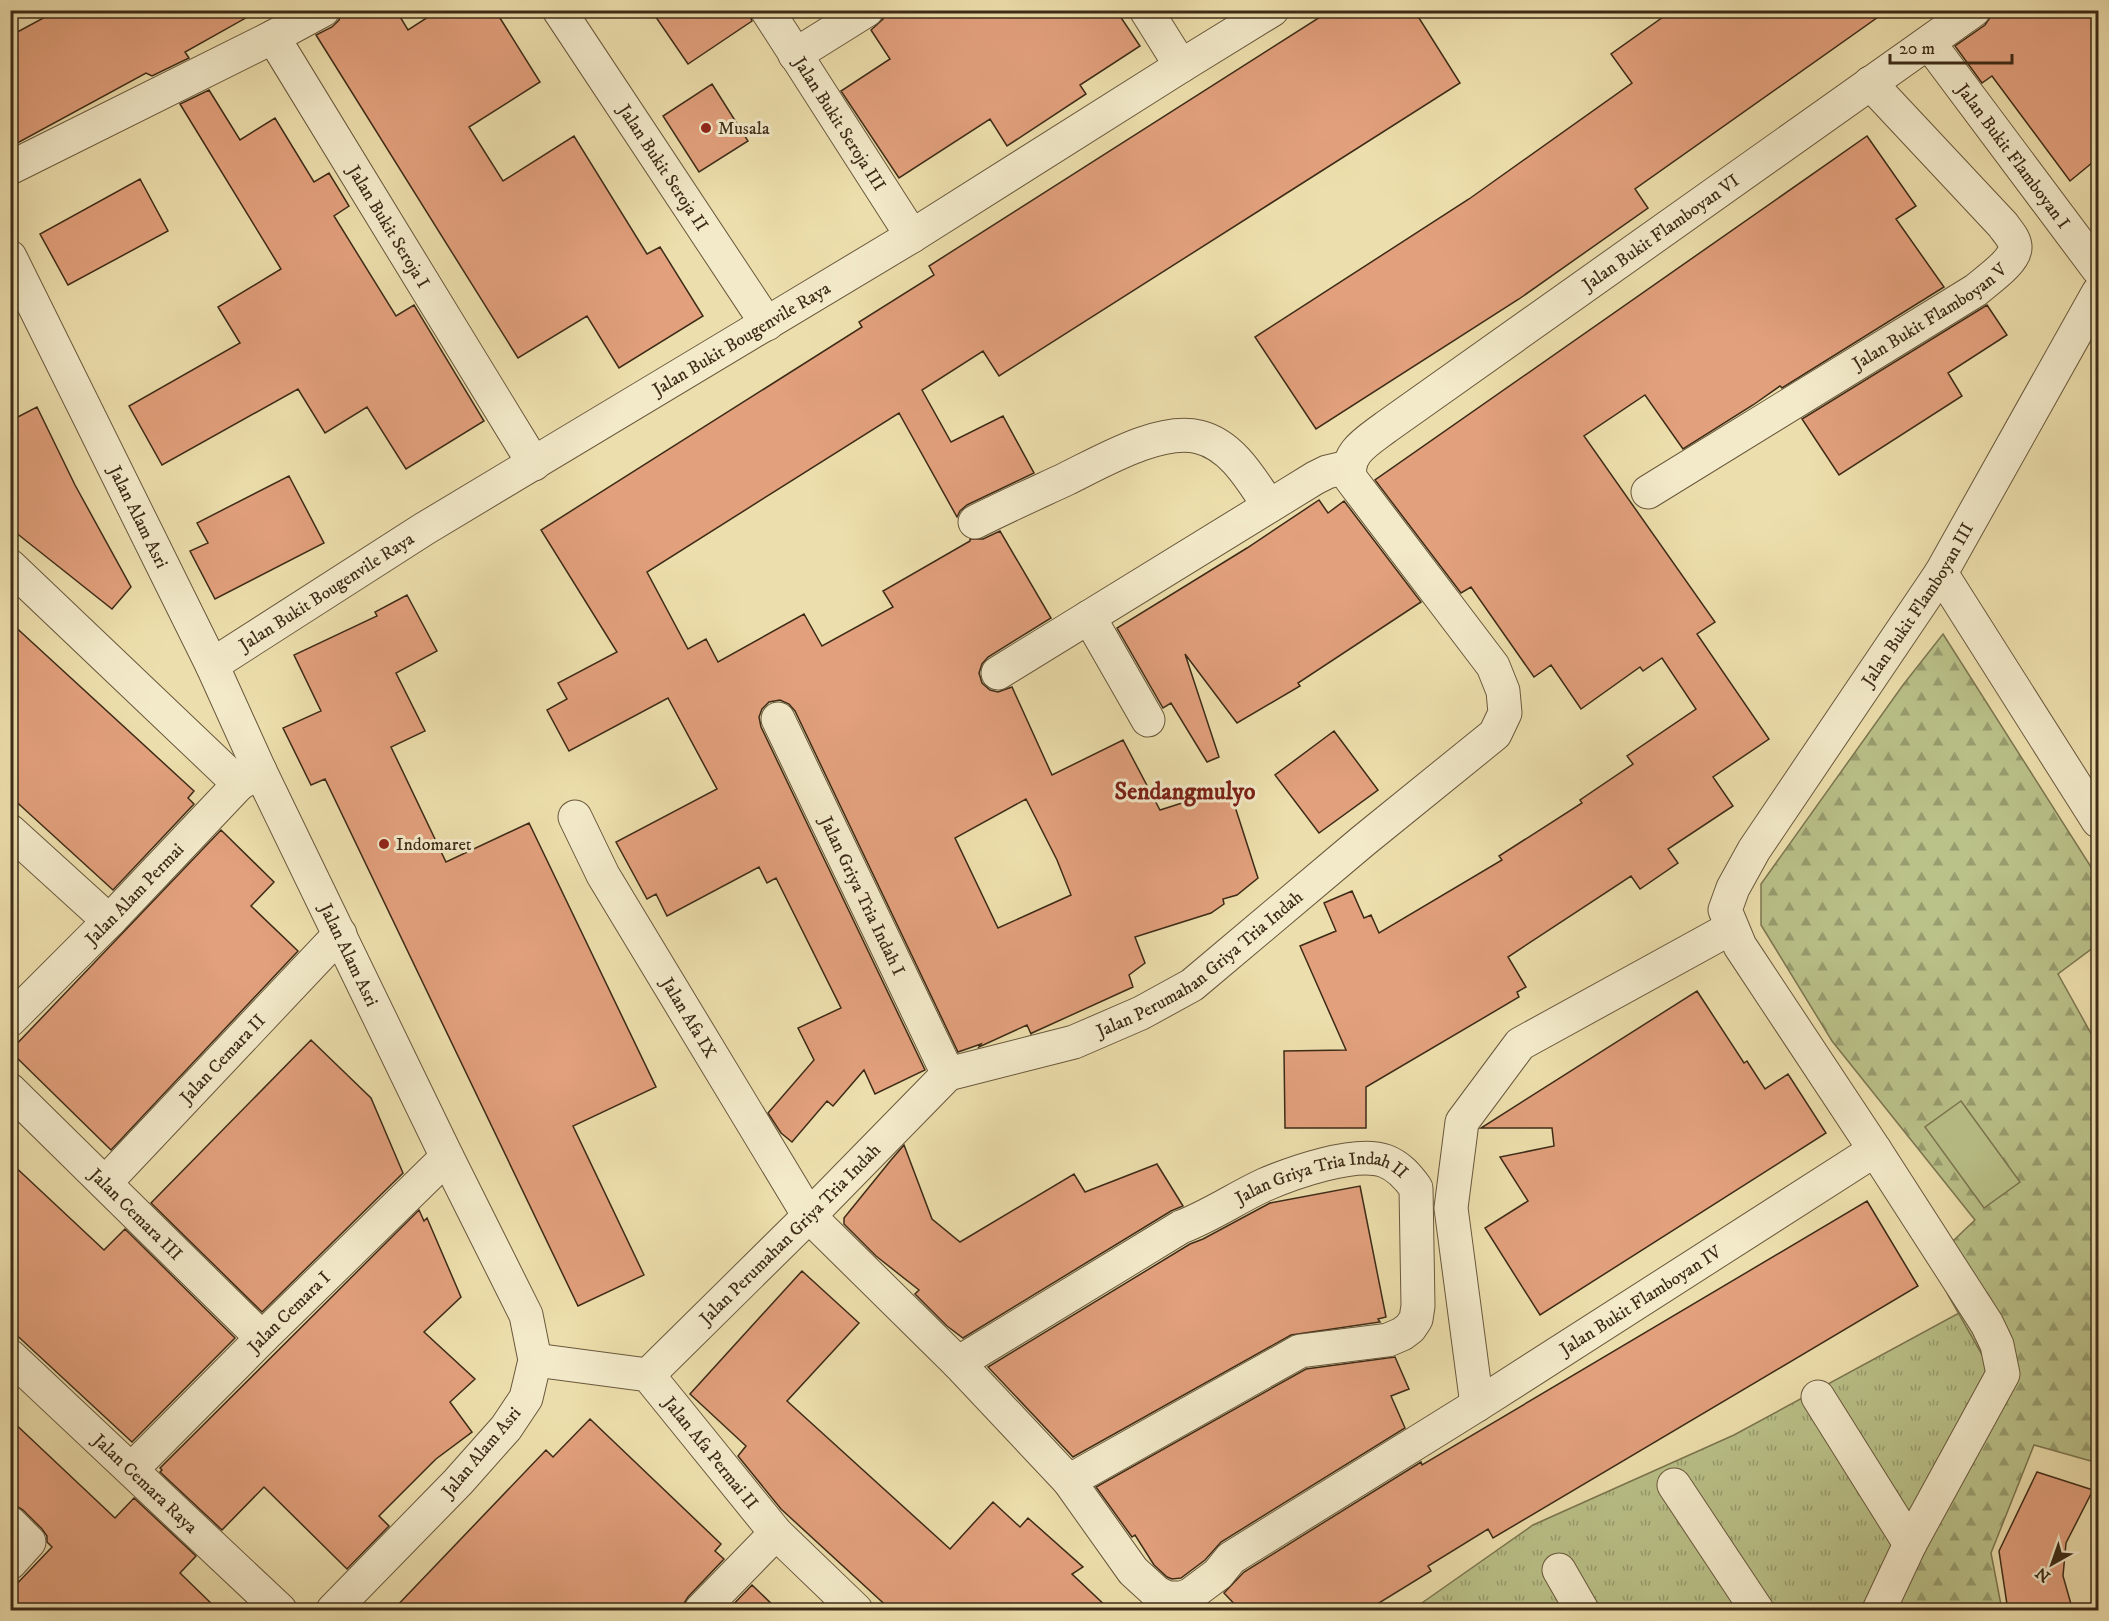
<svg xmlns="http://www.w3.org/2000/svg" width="2109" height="1621" viewBox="0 0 2109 1621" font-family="'IM FELL DW Pica',serif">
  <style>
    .grass { fill: url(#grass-tufts); stroke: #7c7650; stroke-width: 1.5 }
    .forest { fill: url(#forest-firs); stroke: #7c7650; stroke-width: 1.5 }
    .garden { fill: #bac189; stroke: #7c7650; stroke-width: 1.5 }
    .building { fill: #e2a07c; stroke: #3d2b17; stroke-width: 1.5; fill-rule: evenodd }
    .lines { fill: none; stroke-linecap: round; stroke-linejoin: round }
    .street-casing { stroke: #69583c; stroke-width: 35 }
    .street { stroke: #f3eaca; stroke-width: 33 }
    .poi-dot { fill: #8f2418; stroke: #f3eaca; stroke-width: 2 }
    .labels { text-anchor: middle; stroke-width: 6; stroke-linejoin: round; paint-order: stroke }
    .street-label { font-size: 18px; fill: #3d2b17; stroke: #f3eaca }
    .poi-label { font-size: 18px; fill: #3d2b17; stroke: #f3eaca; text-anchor: start }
    .district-label { font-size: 24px; font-weight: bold; fill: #7a1f14; stroke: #f3eaca }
  </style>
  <defs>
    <pattern id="grass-tufts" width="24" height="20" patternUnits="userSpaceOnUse" patternTransform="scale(1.5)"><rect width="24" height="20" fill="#bac189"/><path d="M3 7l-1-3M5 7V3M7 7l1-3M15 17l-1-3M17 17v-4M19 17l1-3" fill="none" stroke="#989d6f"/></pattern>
    <pattern id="forest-firs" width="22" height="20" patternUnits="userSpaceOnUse" patternTransform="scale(1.5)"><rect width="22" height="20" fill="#bac189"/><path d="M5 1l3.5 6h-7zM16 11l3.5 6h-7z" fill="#989d6f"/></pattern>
  </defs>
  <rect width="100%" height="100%" fill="#eddfad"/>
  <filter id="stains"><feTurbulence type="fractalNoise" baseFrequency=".00333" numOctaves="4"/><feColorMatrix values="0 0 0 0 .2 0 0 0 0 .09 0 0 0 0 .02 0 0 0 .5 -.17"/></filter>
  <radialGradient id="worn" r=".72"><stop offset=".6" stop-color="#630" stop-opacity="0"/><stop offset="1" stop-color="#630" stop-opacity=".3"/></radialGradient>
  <path class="grass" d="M 1959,1313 L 2001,1388 L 1890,1610 L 1425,1610 L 1419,1605 L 1533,1525 L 1734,1435 Z"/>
  <path class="forest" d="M 1943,634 L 2098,878 L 2098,944 L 2058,974 L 2098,1046 L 2098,1463 L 2034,1445 L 1991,1553 L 2002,1610 L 1890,1610 L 2001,1388 L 1948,1295 L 1933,1260 L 1975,1220 L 1832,1041 L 1761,925 L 1761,884 L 1903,685 Z"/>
  <path class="garden" d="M 1961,1101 L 2020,1182 L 1984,1208 L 1925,1127 Z"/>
  <path class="building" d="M 58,10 L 260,10 L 185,52 L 189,58 L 152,76 L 146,73 L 10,147 L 10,36 Z
    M 342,10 L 396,10 L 408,30 L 439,10 L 495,10 L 540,82 L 469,127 L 503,181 L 574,136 L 647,254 L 660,247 L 703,316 L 619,368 L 587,316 L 518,358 L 316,35 L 332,27 L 339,20 Z
    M 651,10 L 748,10 L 752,21 L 688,64 Z
    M 886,10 L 1116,10 L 1140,46 L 1080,85 L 1086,94 L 1007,146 L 990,119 L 899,178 L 841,91 L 890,59 L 871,30 L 883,19 Z
    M 1331,10 L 1414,10 L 1460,83 L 999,376 L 983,351 L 922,390 L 951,442 L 1003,416 L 1034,473 L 967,505 L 960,511 L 957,517 L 899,413 L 647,572 L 688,649 L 706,639 L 718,662 L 804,614 L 822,646 L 893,607 L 883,591 L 970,541 L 970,539 L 983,539 L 1000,531 L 1051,618 L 988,657 L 982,664 L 979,673 L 982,683 L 990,690 L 998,692 L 1012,687 L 1052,775 L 1123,740 L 1160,810 L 1229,788 L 1258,878 L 1237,895 L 1223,899 L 1224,904 L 1211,913 L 1135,937 L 1145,963 L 1129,975 L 1133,987 L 1032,1033 L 1031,1034 L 1027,1025 L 979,1047 L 981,1044 L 958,1052 L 795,711 L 789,704 L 780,700 L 769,702 L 762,709 L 759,717 L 761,727 L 925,1070 L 875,1094 L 864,1070 L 833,1106 L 827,1101 L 792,1142 L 781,1133 L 768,1113 L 814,1060 L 798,1028 L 841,1008 L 776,878 L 767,883 L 759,867 L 667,916 L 656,894 L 647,899 L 616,842 L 717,789 L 668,698 L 569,751 L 547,710 L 567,699 L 558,683 L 617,652 L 541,530 L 862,327 L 859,322 L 934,275 L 929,266 ZM 1026,799 L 1057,860 L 1071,895 L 998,928 L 955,838 Z
    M 1673,10 L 1888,10 L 1635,189 L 1648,208 L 1519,299 L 1316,429 L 1255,337 L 1469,199 L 1632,83 L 1611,54 Z
    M 1999,10 L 2098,10 L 2098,158 L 2070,181 L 1992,76 L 1982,83 L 1955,46 L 1985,25 L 1991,16 Z
    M 712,84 L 748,141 L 699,172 L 663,116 Z
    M 209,90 L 240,140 L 275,118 L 314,182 L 329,173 L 349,206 L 334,216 L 396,316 L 414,305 L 484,421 L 406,469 L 367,407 L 325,433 L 298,389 L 162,465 L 129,406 L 240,343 L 218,307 L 281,269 L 180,104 Z
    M 1867,136 L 1916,206 L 1896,219 L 1944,287 L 1782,388 L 1780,386 L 1753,405 L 1683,449 L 1645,395 L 1584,436 L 1715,622 L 1697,634 L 1769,739 L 1713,777 L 1733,806 L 1668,849 L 1678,863 L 1640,889 L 1631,876 L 1508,957 L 1526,987 L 1517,992 L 1519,997 L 1366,1087 L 1366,1128 L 1285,1128 L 1284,1051 L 1346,1050 L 1300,946 L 1336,931 L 1324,903 L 1352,891 L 1364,918 L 1371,915 L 1379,933 L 1502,860 L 1499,856 L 1582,803 L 1580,800 L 1633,764 L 1627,756 L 1696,709 L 1662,658 L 1643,671 L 1640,667 L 1581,709 L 1551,665 L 1534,677 L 1471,587 L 1461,593 L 1375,480 Z
    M 140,179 L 168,231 L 68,285 L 40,234 Z
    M 1987,305 L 2007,335 L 1948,373 L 1962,396 L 1839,475 L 1802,419 Z
    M 37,407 L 75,485 L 131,587 L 112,609 L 10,528 L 10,421 Z
    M 289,476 L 324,543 L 215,599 L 190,551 L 208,543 L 197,523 Z
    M 1319,500 L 1328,513 L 1344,501 L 1421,602 L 1298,683 L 1300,686 L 1237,723 L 1185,654 L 1219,757 L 1207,762 L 1171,703 L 1163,708 L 1117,628 L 1247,548 Z
    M 407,595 L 437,651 L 396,673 L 425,731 L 391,747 L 446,862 L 529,823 L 656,1087 L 573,1126 L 644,1275 L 578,1306 L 325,779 L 311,785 L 283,728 L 321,711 L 294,655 L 377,616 L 375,612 Z
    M 10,622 L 194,791 L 188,798 L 194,804 L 113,890 L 10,796 Z
    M 1334,731 L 1378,790 L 1319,833 L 1275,775 Z
    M 221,830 L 274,882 L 251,906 L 298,951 L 111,1150 L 10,1051 Z
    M 1697,991 L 1744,1063 L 1747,1061 L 1765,1089 L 1788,1074 L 1826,1133 L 1540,1315 L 1485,1228 L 1528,1201 L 1500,1157 L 1554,1146 L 1552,1128 L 1481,1128 Z
    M 311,1040 L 371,1098 L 403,1173 L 262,1312 L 151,1203 Z
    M 904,1145 L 932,1219 L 960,1242 L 1074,1174 L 1085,1192 L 1157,1164 L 1183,1206 L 1171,1211 L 963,1338 L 947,1326 L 915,1294 L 919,1290 L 876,1256 L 844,1224 L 844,1218 L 891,1160 Z
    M 10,1162 L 104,1250 L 125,1229 L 235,1338 L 132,1442 L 10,1329 Z
    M 1360,1186 L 1386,1317 L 1378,1319 L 1380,1322 L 1291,1335 L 1073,1457 L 988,1367 L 1190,1244 L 1203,1239 L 1270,1203 Z
    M 1867,1201 L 1918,1286 L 1493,1538 L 1488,1529 L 1428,1566 L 1431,1571 L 1366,1611 L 1241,1611 L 1224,1593 L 1244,1572 L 1421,1462 L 1422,1465 Z
    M 419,1210 L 424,1221 L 427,1218 L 461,1297 L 424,1332 L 475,1379 L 450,1402 L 472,1432 L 436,1459 L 379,1516 L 389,1526 L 347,1569 L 264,1487 L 222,1530 L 160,1472 L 162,1470 L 160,1468 Z
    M 802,1271 L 859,1323 L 787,1401 L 950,1549 L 993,1502 L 1020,1527 L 1028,1518 L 1083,1567 L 1072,1574 L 1111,1611 L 892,1611 L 781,1509 L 738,1456 L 746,1446 L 690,1394 Z
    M 1395,1357 L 1409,1389 L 1391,1396 L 1405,1428 L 1221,1542 L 1205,1560 L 1181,1578 L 1172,1579 L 1167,1577 L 1154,1565 L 1135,1535 L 1132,1537 L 1096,1487 L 1306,1369 Z
    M 10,1419 L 115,1518 L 134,1498 L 196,1556 L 180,1573 L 219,1611 L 10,1611 L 10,1591 L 52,1547 L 47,1542 L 47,1536 L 42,1529 L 23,1510 L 15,1505 L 10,1505 Z
    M 590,1419 L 721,1544 L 715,1551 L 724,1559 L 688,1597 L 683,1605 L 683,1611 L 392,1611 L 546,1450 L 553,1457 Z
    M 2037,1472 L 2093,1490 L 2066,1543 L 2063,1576 L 2073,1611 L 2008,1611 L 1999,1551 Z
    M 752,1585 L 779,1611 L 727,1611 Z"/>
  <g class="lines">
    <g class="street-casing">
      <g id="street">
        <path id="s1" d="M 323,10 L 273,37 L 534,464"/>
        <path id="s2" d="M 559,10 L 767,324"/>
        <path id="s3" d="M 767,10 L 912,236"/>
        <path d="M 1146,10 L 1181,66"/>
        <path id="s4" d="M 1929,43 L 2098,269"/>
        <path d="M 795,55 L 867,10"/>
        <path d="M 10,168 L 273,37"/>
        <path id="s5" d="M 10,257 L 212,665 L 260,771 L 447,1157 L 526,1315 L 535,1360 L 526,1398 L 506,1428 L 458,1482 L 333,1610"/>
        <path id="s6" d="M 1648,492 L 1976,290 C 1986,281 2016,261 2015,247 C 2015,239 2007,231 2003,225 L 1870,83"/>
        <path d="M 975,522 C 1005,507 1036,493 1066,479 C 1101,462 1160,427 1199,437 C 1232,445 1251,479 1269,506"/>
        <path d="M 10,566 L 239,784"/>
        <path d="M 1941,573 L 2098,821"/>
        <path d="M 1089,617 L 1148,720"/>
        <path id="s7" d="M 212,665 L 424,529 L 912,236 L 1181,66 L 1272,10"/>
        <path d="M 998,673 L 1315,478 L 1327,472 L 1348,467"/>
        <path id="s8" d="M 778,719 L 948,1074"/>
        <path id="s9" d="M 575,817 L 603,875 L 809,1216 L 958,1363 L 1069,1481 L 1133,1571 L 1157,1593 L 1168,1598 L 1181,1598 L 1190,1595 L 1218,1574 L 1231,1558 L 1477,1405 L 1875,1150"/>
        <path d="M 10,831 L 109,921"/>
        <path id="s10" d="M 10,1020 L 113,917 L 239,784 L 260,771"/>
        <path id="s11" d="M 10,1090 L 262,1338"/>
        <path id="s12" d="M 105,1183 L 340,934"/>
        <path id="s13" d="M 10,1356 L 280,1610"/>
        <path id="s14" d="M 535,1360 L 648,1375 L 776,1533 L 856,1610"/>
        <path id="s15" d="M 958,1363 L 1181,1227 C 1210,1216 1236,1198 1264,1185 C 1292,1173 1356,1150 1385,1161 C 1399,1166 1408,1177 1416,1188 L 1418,1306 L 1416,1319 L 1410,1328 L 1402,1334 L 1388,1340 L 1300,1351 L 1069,1481"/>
        <path id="s16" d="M 648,1375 L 809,1216 L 948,1074 L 1074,1042 L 1141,1013 L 1192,985 L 1363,841 L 1495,734 L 1505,713 L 1503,691 L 1493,666 L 1351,479 C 1343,454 1369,440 1386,427 L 1974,10"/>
        <path d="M 1818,1397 L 1910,1544"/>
        <path d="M 1477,1405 L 1451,1208 L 1462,1122 L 1520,1044 L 1731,928"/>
        <path id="s17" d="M 132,1469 L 262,1338 L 447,1157"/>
        <path d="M 1674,1485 L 1757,1610"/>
        <path d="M 10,1523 L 29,1542 L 10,1563"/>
        <path d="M 1559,1570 L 1582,1610"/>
        <path d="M 701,1610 L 776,1533"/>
        <path id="s18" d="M 1879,1610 L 1910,1544 L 2003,1374 L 1997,1345 L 1987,1324 L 1875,1150 L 1740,946 L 1725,910 L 1733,888 L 1754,850 L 1941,573 L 2098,293"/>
      </g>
    </g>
    <use href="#street" class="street"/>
  </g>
  <g class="poi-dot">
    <circle cx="706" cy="128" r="6"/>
    <circle cx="384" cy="844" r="6"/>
  </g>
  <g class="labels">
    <g class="street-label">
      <text dy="6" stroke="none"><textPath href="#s3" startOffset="135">Jalan Bukit Seroja III</textPath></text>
      <text dy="6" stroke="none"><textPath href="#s4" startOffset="141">Jalan Bukit Flamboyan I</textPath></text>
      <text dy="6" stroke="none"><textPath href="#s2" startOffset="189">Jalan Bukit Seroja II</textPath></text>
      <text dy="6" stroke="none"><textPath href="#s1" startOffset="279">Jalan Bukit Seroja I</textPath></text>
      <text dy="6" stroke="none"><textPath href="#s16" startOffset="1791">Jalan Bukit Flamboyan VI</textPath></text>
      <text dy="6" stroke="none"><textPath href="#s6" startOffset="332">Jalan Bukit Flamboyan V</textPath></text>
      <text dy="6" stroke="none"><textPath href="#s7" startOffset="622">Jalan Bukit Bougenvile Raya</textPath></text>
      <text dy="6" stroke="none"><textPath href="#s5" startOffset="290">Jalan Alam Asri</textPath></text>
      <text dy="6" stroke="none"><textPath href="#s7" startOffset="136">Jalan Bukit Bougenvile Raya</textPath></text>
      <text dy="6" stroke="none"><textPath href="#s18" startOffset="1172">Jalan Bukit Flamboyan III</textPath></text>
      <text dy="6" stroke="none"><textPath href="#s10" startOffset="177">Jalan Alam Permai</textPath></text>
      <text dy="6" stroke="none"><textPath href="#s8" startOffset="196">Jalan Griya Tria Indah I</textPath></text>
      <text dy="6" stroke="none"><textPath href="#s5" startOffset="776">Jalan Alam Asri</textPath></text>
      <text dy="6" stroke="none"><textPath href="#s16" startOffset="704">Jalan Perumahan Griya Tria Indah</textPath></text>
      <text dy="6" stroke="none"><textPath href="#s9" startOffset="231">Jalan Afa IX</textPath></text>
      <text dy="6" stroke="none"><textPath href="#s12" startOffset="171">Jalan Cemara II</textPath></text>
      <text dy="6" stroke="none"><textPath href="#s15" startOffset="414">Jalan Griya Tria Indah II</textPath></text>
      <text dy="6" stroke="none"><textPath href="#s11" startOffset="177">Jalan Cemara III</textPath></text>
      <text dy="6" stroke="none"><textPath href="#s16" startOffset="200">Jalan Perumahan Griya Tria Indah</textPath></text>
      <text dy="6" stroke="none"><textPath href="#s9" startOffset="1551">Jalan Bukit Flamboyan IV</textPath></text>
      <text dy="6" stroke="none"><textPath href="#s17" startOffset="222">Jalan Cemara I</textPath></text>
      <text transform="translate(481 1452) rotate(-50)" y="6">Jalan Alam Asri</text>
      <text dy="6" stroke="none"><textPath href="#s14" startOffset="214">Jalan Afa Permai II</textPath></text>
      <text dy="6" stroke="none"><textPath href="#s13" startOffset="186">Jalan Cemara Raya</textPath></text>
    </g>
    <g class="poi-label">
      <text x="718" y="134">Musala</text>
      <text x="396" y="850">Indomaret</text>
    </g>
    <g class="district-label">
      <text x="1185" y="799">Sendangmulyo</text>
    </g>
  </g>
  <rect width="2109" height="1621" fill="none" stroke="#eddfad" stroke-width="36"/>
  <rect x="12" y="12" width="2085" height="1597" fill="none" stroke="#3d2b17" stroke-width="3"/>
  <rect x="18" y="18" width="2073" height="1585" fill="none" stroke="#3d2b17" stroke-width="1.5"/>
  <g transform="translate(2052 1564) rotate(220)" stroke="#f3eaca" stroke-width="4.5" paint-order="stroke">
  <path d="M0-4.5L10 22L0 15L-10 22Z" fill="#3d2b17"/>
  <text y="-9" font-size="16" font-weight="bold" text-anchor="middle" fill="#3d2b17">N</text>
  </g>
  <path d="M1890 54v9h122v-9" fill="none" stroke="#3d2b17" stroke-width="3"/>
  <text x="1899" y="54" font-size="18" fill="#3d2b17" stroke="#f3eaca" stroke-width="4.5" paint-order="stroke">20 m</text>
  <rect width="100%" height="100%" filter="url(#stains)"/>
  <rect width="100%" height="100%" fill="url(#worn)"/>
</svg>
